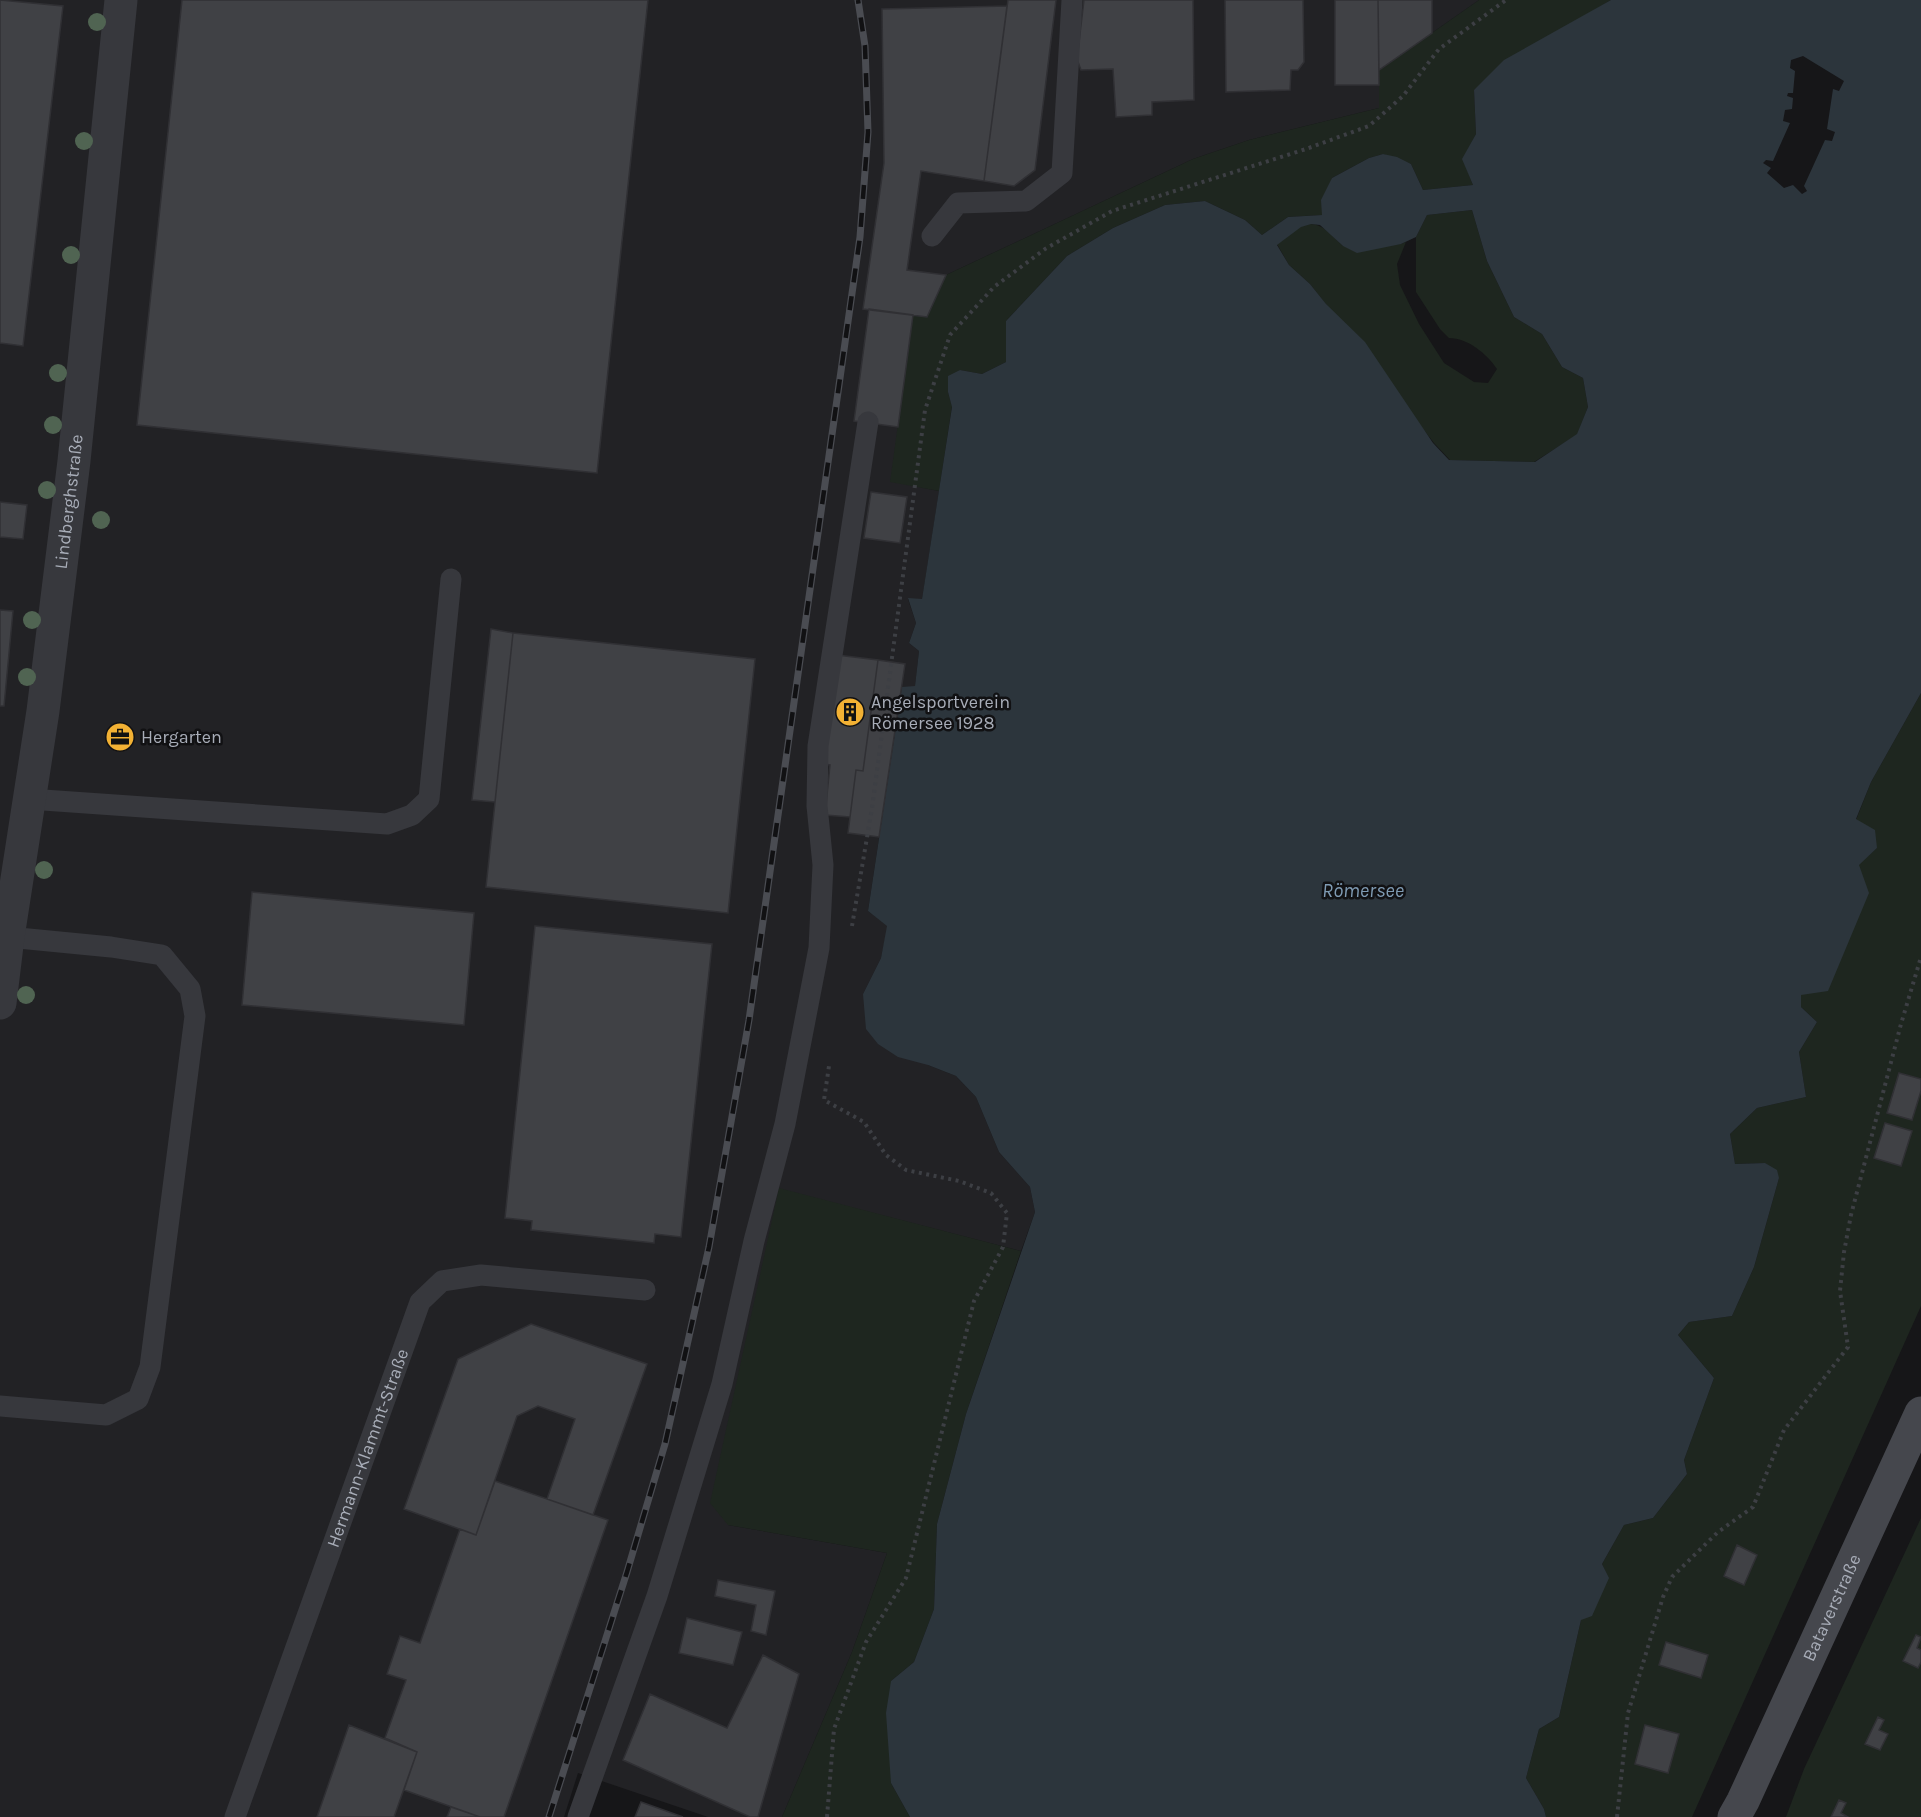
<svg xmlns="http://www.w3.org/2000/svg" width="1921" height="1817" viewBox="0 0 1921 1817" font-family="Karla,sans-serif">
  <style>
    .built { fill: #222225 }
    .green { fill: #1e261f }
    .water { fill: #2c353c; fill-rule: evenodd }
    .building { fill: #404145; stroke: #303034; stroke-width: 1.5 }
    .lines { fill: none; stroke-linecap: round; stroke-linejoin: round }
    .path { stroke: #3d3f44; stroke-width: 4; stroke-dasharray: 3 4.5; stroke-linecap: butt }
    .lane { stroke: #37383d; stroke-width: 21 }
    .street { stroke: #37383d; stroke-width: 33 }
    .secondary { stroke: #45474d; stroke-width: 33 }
    .rail-casing { stroke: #4a4c52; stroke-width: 7 }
    .rail { stroke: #111113; stroke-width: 4.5; stroke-dasharray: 14; stroke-linecap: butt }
    .tree { fill: #506452 }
    .labels { text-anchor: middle; stroke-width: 5; stroke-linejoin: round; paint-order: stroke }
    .street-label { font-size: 18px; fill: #a8adb8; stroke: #111113 }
    .poi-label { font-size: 18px; fill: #a8adb8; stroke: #111113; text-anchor: start }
    .water-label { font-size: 20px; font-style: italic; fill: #7f9bb3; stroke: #111113 }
  </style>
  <rect width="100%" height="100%" fill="#161618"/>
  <path class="built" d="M 0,0 L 1479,0 L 1379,70 L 1379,108 L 1249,140 L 1193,159 L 946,275 L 927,317 L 913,315 L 891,481 L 939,491 L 922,600 L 908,599 L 916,623 L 909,643 L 919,651 L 915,687 L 902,687 L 868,911 L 888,926 L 881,958 L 863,994 L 928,1065 L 956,1076 L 976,1097 L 999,1152 L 1030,1187 L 1035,1212 L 1021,1251 L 780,1189 L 728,1525 L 887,1553 L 852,1652 L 782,1817 L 708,1817 L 578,1773 L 564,1817 L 0,1817 Z"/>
  <path class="green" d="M 1479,0 L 1611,0 L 1574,22 L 1474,90 L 1476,134 L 1463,159 L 1473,185 L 1423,190 L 1411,164 L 1383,154 L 1369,158 L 1332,178 L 1322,215 L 1288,217 L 1262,235 L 1245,220 L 1205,201 L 1165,205 L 1113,228 L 1067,256 L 1006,321 L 1006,362 L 982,374 L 960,370 L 948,392 L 952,406 L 939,491 L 890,482 L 913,315 L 927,316 L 946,275 L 1193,159 L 1249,140 L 1379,108 L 1379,70 Z
    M 1472,210 L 1487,261 L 1514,317 L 1542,334 L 1562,367 L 1583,378 L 1588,407 L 1577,435 L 1534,462 L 1450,460 L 1434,443 L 1310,284 L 1289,265 L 1277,244 C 1285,240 1294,230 1301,226 C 1319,218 1331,235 1343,246 L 1401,244 L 1406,242 L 1397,264 L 1400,285 L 1419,324 L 1444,363 L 1474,382 L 1488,383 L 1497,369 C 1487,354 1468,338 1449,338 L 1440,329 L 1416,292 L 1416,237 L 1427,215 Z
    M 1921,693 L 1921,1306 L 1692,1817 L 1546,1817 L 1544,1809 L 1526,1778 L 1539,1729 L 1559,1717 L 1581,1620 L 1608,1578 L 1602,1564 L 1624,1525 L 1653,1518 L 1687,1474 L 1684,1460 L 1714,1378 L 1678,1335 L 1689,1322 L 1732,1316 L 1754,1267 L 1779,1178 L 1765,1163 L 1735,1164 L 1730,1134 L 1757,1108 L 1806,1097 L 1799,1052 L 1817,1022 L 1801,1007 L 1801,995 L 1859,864 L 1877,848 L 1856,820 L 1871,782 Z
    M 779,1188 L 1021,1251 L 966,1414 L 937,1524 L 934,1609 L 914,1662 L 891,1681 L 891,1783 L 910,1817 L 782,1817 L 852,1652 L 887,1553 L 728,1525 L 710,1503 Z
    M 1921,1518 L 1921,1817 L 1786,1817 L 1804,1769 Z"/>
  <path class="water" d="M 1611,0 L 1921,0 L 1921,693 L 1871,782 L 1856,819 L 1875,830 L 1877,848 L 1859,865 L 1869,893 L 1828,991 L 1801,995 L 1801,1007 L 1817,1022 L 1799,1052 L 1806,1097 L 1757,1108 L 1730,1134 L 1735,1164 L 1765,1163 L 1777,1170 L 1779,1178 L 1754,1267 L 1732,1316 L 1689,1322 L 1678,1335 L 1714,1378 L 1684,1460 L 1687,1474 L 1653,1518 L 1624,1525 L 1602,1564 L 1609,1578 L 1592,1616 L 1581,1620 L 1559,1717 L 1539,1729 L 1526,1778 L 1544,1809 L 1546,1817 L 910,1817 L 891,1783 L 886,1713 L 891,1681 L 914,1662 L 934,1609 L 937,1524 L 966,1414 L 1035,1212 L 1030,1187 L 999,1152 L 976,1097 L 956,1076 L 928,1065 L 898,1057 L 878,1044 L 866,1029 L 863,994 L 881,958 L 887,926 L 868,911 L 902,687 L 915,686 L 919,651 L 909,643 L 916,623 L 908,598 L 922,599 L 952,407 L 948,392 L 948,376 L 960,370 L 982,374 L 1006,362 L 1006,321 L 1067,256 L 1113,228 L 1165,205 L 1205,201 L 1245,220 L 1262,235 L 1288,217 L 1322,215 L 1321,200 L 1332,178 L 1369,158 L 1383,154 L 1397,157 L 1411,164 L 1423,190 L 1473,185 L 1462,159 L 1476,134 L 1474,90 L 1504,60 ZM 1803,56 L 1844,81 L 1839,91 L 1833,89 L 1827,129 L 1835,132 L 1832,141 L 1825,140 L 1804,186 L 1807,191 L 1802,194 L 1793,185 L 1784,188 L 1767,173 L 1771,168 L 1763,163 L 1766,160 L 1773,161 L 1790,123 L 1783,121 L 1785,110 L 1792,109 L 1793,98 L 1787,96 L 1788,93 L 1793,93 L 1795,71 L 1790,68 L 1791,60 ZM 1472,210 L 1487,261 L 1514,317 L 1542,334 L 1562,367 L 1583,378 L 1588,407 L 1577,434 L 1535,462 L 1449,460 L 1433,443 L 1365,342 L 1326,304 L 1310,284 L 1289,265 L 1277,245 L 1301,227 L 1311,224 L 1320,225 L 1343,246 L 1357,253 L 1401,244 L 1416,237 L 1427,215 Z"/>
  <path class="building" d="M 0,0 L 63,6 L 23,346 L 0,343 Z
    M 182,0 L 648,0 L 597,473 L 137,425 Z
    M 1008,0 L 1056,0 L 1035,170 L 1014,186 L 984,181 Z
    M 1084,0 L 1193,0 L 1194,100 L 1152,102 L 1152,115 L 1116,117 L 1113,69 L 1081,70 L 1077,59 Z
    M 1225,0 L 1303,0 L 1304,62 L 1298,70 L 1291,70 L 1290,90 L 1226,92 Z
    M 1335,0 L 1378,0 L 1379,85 L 1335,85 Z
    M 1378,0 L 1432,0 L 1432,33 L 1379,70 Z
    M 1007,6 L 984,181 L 921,171 L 907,270 L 946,275 L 927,317 L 863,309 L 884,163 L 882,9 Z
    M 869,309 L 913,315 L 898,427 L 854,421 Z
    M 871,492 L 907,497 L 900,543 L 864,538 Z
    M 0,502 L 27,505 L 23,539 L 0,537 Z
    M 0,610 L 13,611 L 4,706 L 0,706 Z
    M 491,629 L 513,633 L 495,802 L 472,800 Z
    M 513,633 L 755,659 L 728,913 L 486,887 Z
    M 837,655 L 878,660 L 863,771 L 856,770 L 850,817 L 825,815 L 830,765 L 823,764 Z
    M 878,660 L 905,664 L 879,837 L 848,833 L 856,770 L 863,771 Z
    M 252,892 L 474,913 L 464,1025 L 242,1005 Z
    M 535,926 L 712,944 L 681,1237 L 655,1234 L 654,1243 L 531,1230 L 532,1221 L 505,1218 Z
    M 1899,1073 L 1921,1079 L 1921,1091 L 1912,1120 L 1887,1113 Z
    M 1885,1123 L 1912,1131 L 1901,1166 L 1874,1158 Z
    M 531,1324 L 647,1364 L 593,1515 L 547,1499 L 575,1419 L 538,1406 L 517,1416 L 476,1535 L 404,1509 L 458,1359 Z
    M 495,1481 L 608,1520 L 504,1817 L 480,1817 L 404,1790 L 417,1752 L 385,1738 L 406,1680 L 387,1674 L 400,1636 L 420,1643 L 460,1529 L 476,1535 Z
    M 1737,1545 L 1757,1555 L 1744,1585 L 1724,1576 Z
    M 718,1580 L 775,1591 L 766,1635 L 751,1631 L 756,1605 L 715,1596 Z
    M 687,1618 L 742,1632 L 733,1665 L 679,1653 Z
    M 1916,1635 L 1921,1637 L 1917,1648 L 1921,1650 L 1921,1662 L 1918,1668 L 1903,1661 Z
    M 1666,1642 L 1708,1655 L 1701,1678 L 1659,1665 Z
    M 763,1655 L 799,1674 L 758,1817 L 750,1817 L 623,1760 L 650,1694 L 727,1728 Z
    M 1878,1717 L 1884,1720 L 1879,1730 L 1888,1734 L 1880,1750 L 1865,1744 Z
    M 349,1725 L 417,1752 L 394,1817 L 317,1817 Z
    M 1645,1725 L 1679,1734 L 1668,1773 L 1635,1764 Z
    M 1839,1800 L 1846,1803 L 1841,1813 L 1848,1817 L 1831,1817 Z
    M 641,1802 L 683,1817 L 635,1817 Z
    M 451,1807 L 480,1817 L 447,1817 Z"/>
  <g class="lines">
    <path class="path" d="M 852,926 L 872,808 L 925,410 L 950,335 L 994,287 L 1045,249 L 1112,211 L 1306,149 L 1369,126 L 1403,96 L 1439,49 L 1506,0
      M 827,1817 L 834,1729 L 866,1642 L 906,1578 L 974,1301 L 1003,1247 L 1007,1213 L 991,1193 L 959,1181 L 906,1170 L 886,1155 L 864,1122 L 824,1100 L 829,1066
      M 1617,1817 L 1628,1713 L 1663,1597 L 1672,1577 L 1718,1532 L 1753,1507 L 1784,1430 L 1848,1347 L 1840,1291 L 1844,1252 L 1851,1215 L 1901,1024 L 1921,957"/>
    <g class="lane">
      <path d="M 932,236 L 958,203 L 1026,201 L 1062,173 L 1072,0"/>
      <path d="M 29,799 L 387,824 L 412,815 L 429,799 L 451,579"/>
      <path d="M 0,1406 L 106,1415 L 138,1399 L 150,1367 L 195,1016 L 190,989 L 162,955 L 111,947 L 8,937"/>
      <path id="s1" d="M 235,1817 L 420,1302 L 442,1281 L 481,1275 L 645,1290"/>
      <path d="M 578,1817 L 657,1596 L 722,1384 L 754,1241 L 785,1124 L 819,948 L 823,865 L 817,806 L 818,746 L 868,422"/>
    </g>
    <path class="street" id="s2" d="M 0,1003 L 8,937 L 43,711 L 74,461 L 121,0"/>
    <path class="secondary" id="s3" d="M 1734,1817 L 1743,1801 L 1921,1413"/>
    <g class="rail-casing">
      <path id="rail" d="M 549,1817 L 627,1572 L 665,1444 L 709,1247 L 749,1020 L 860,237 L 868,132 L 865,46 L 858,0"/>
    </g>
    <use href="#rail" class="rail"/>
  </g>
  <g class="tree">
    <circle cx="97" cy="22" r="9"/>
    <circle cx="84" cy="141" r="9"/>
    <circle cx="71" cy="255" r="9"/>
    <circle cx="58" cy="373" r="9"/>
    <circle cx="53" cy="425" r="9"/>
    <circle cx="47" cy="490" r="9"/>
    <circle cx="101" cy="520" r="9"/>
    <circle cx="32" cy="620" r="9"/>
    <circle cx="27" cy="677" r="9"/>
    <circle cx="44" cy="870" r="9"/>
    <circle cx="26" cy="995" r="9"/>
  </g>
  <defs>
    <g id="building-disc" transform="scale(1.5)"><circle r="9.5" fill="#f2b134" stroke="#111113"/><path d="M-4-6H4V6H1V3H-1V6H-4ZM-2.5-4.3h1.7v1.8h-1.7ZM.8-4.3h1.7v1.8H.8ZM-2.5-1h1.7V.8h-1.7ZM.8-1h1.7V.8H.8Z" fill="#111"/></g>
    <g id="office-disc" transform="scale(1.5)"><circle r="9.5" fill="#f2b134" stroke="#111113"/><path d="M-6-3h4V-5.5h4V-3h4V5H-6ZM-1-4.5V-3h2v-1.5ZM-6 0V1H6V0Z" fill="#111"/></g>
  </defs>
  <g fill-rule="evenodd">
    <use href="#building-disc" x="850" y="712"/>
    <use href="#office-disc" x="120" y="737"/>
  </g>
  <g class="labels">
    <g class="street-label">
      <text dy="6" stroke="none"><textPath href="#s2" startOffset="506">Lindberghstraße</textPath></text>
      <text dy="6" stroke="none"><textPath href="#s1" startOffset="392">Hermann-Klammt-Straße</textPath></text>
      <text dy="6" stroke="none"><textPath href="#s3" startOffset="231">Bataverstraße</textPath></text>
    </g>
    <g class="poi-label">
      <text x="871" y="708">Angelsportverein<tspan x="871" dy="21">Römersee 1928</tspan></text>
      <text x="141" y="743">Hergarten</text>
    </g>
    <g class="water-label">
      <text x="1363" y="897">Römersee</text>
    </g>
  </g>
</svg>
